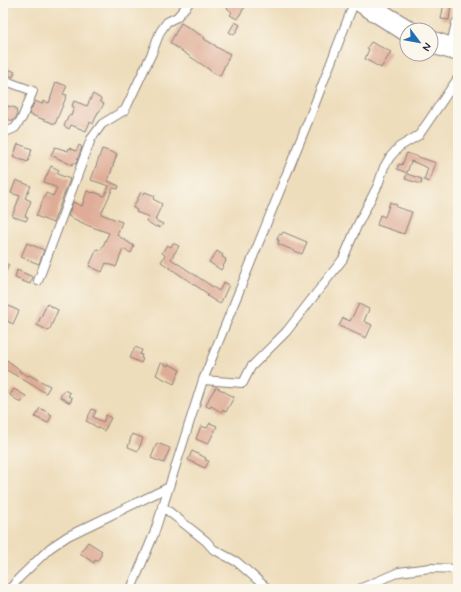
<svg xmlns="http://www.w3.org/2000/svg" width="461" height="592" viewBox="0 0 461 592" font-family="Mynerve,sans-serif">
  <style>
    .building { fill: #dfad97 }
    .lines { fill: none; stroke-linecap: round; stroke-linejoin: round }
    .minor-casing { stroke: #88807b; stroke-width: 10 }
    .highway-casing { stroke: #88807b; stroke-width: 14 }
    .minor { stroke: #fff; stroke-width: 8 }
    .highway { stroke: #fff; stroke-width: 12 }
  </style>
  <rect width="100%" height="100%" fill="#fbf7ec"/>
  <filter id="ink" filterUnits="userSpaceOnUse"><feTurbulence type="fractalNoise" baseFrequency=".025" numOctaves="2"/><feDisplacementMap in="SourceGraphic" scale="8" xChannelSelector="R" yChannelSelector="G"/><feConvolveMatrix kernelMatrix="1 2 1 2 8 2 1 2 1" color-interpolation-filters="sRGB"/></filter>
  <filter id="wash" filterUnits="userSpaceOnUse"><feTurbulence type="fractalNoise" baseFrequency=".012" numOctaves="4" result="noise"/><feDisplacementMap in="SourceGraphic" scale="16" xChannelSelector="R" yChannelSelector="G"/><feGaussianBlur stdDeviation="0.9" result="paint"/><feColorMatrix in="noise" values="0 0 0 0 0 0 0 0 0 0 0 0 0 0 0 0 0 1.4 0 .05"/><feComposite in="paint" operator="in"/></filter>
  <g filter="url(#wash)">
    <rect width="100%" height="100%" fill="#edb"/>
    <g id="blocks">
      <path class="building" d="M 230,3 L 243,3 L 246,5 L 237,19 L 230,15 L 232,12 L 227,8 Z
        M 444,3 L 451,4 L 449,20 L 441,19 Z
        M 235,22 L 240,25 L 234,35 L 229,32 Z
        M 181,23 L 205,38 L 204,39 L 216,46 L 216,47 L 230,54 L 220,76 L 210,71 L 210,70 L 170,43 Z
        M 371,42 L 391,52 L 381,68 L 365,59 L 369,49 L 367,48 Z
        M 6,68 L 15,72 L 13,77 L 4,73 Z
        M 56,82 L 67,86 L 63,94 L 67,95 L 55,124 L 29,114 L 35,101 L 42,104 L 43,101 L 49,103 Z
        M 93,94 L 101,99 L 100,101 L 104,104 L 99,112 L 98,112 L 93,124 L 90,122 L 86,131 L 71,125 L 69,129 L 64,126 L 69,115 L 71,116 L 74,107 L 72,106 L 74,101 L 87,106 Z
        M 8,106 L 16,108 L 17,116 L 13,121 L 4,118 Z
        M 18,144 L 32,149 L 28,162 L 13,157 Z
        M 79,145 L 82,147 L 76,164 L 73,163 L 72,165 L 51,155 L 55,147 L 68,151 L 69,148 L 76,151 Z
        M 102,149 L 117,154 L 108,181 L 119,186 L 118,189 L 113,188 L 101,214 L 122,222 L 117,235 L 134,246 L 131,253 L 123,249 L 116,267 L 106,263 L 102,272 L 89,266 L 97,249 L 101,250 L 109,233 L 89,226 L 68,216 L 73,202 L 82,206 L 87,191 L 93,193 L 94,192 L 104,196 L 109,186 L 91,180 Z
        M 407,153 L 436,163 L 429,182 L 424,180 L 428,168 L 411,161 L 407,173 L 397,169 L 399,164 L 402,165 Z
        M 51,166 L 59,170 L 57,174 L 70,179 L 53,223 L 36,216 L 46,193 L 53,196 L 57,188 L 44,182 Z
        M 407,174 L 422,179 L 421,184 L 405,179 Z
        M 16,180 L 31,186 L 25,198 L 31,201 L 25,216 L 28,217 L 26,221 L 12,216 L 20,196 L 11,193 Z
        M 141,192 L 144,194 L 145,192 L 155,196 L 153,199 L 162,204 L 155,220 L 163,224 L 160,228 L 157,226 L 156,227 L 146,221 L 149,217 L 136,212 L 137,210 L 133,208 Z
        M 390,202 L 397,205 L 396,207 L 412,212 L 404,234 L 377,225 L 380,215 L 385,217 Z
        M 283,232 L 307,242 L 302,254 L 278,244 L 279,240 L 277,240 L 279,234 L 281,235 Z
        M 27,243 L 44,250 L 39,264 L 21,257 Z
        M 173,243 L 179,246 L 171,259 L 219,291 L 224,282 L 229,285 L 220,304 L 207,296 L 208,294 L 161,262 L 165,255 L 162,253 L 167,245 L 171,247 Z
        M 217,251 L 223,255 L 222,257 L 226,259 L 225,260 L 226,261 L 221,270 L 209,262 Z
        M 3,262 L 9,265 L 3,278 Z
        M 17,270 L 33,277 L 30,284 L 15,278 Z
        M 47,304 L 58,310 L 49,331 L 37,325 Z
        M 359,304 L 369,309 L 364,321 L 372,325 L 366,338 L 339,326 L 343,318 L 350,321 Z
        M 7,305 L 19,311 L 13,324 L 3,319 L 3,315 Z
        M 135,347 L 142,350 L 140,355 L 142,355 L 141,358 L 143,359 L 141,363 L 130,358 Z
        M 7,360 L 20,370 L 19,371 L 28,376 L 29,375 L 50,386 L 46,393 L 3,368 L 3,361 L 5,363 Z
        M 161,363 L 168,366 L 169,364 L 180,370 L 174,384 L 156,375 Z
        M 216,387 L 234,397 L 226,412 L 222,410 L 221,412 L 211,406 L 210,408 L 206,406 L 209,398 Z
        M 14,389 L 26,396 L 21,403 L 10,395 Z
        M 64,390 L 70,393 L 68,396 L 72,398 L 70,403 L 60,397 Z
        M 40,408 L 52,415 L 48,423 L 35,417 Z
        M 92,409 L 96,411 L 93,417 L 103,422 L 106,415 L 111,418 L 104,431 L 86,421 Z
        M 210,423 L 217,426 L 208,444 L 196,439 L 201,426 L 207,428 Z
        M 132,434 L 143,438 L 138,451 L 128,447 Z
        M 157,443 L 170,448 L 164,463 L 151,458 Z
        M 192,451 L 206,458 L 205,460 L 209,461 L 205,468 L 188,460 Z
        M 88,542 L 102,551 L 100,553 L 102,554 L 97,561 L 95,560 L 94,563 L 80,553 Z"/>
    </g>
  </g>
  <g filter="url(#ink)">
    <use href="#blocks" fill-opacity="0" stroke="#88807b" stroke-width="1"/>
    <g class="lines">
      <g class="minor-casing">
        <path id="minor" d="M 451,44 L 456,23
          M 3,80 L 33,91 L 22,118 L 15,128 L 3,133
          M 38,281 L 91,139 L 102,124 L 125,110 L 152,53 L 160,32 L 167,22 L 177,17 L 189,3
          M 203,380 L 243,383 L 251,367 L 286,332 L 343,259 L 357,226 L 378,185 L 384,167 L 390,157 L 399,147 L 419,135 L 458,78
          M 162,506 L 206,541 L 213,549 L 237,562 L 268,589
          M 10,589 L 19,578 L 50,548 L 68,536 L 167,488
          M 131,589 L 154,534 L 203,380 L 309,119 L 354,3
          M 359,589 L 399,572 L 430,568 L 458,569"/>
      </g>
      <g class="highway-casing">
        <path id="highway" d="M 355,3 L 407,36
          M 371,3 L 415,30
          M 431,37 L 458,46
          M 431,47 L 458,55"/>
      </g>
      <use href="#minor" class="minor"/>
      <use href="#highway" class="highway"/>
    </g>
  </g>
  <rect width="461" height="592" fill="none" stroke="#fbf7ec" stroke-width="16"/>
  <g transform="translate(419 42) rotate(122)"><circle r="19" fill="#fbf7ec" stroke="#a4a2a5"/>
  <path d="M0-3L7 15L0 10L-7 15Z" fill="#1f6fb2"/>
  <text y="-6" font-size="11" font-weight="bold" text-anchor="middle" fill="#22223b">N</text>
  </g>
</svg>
